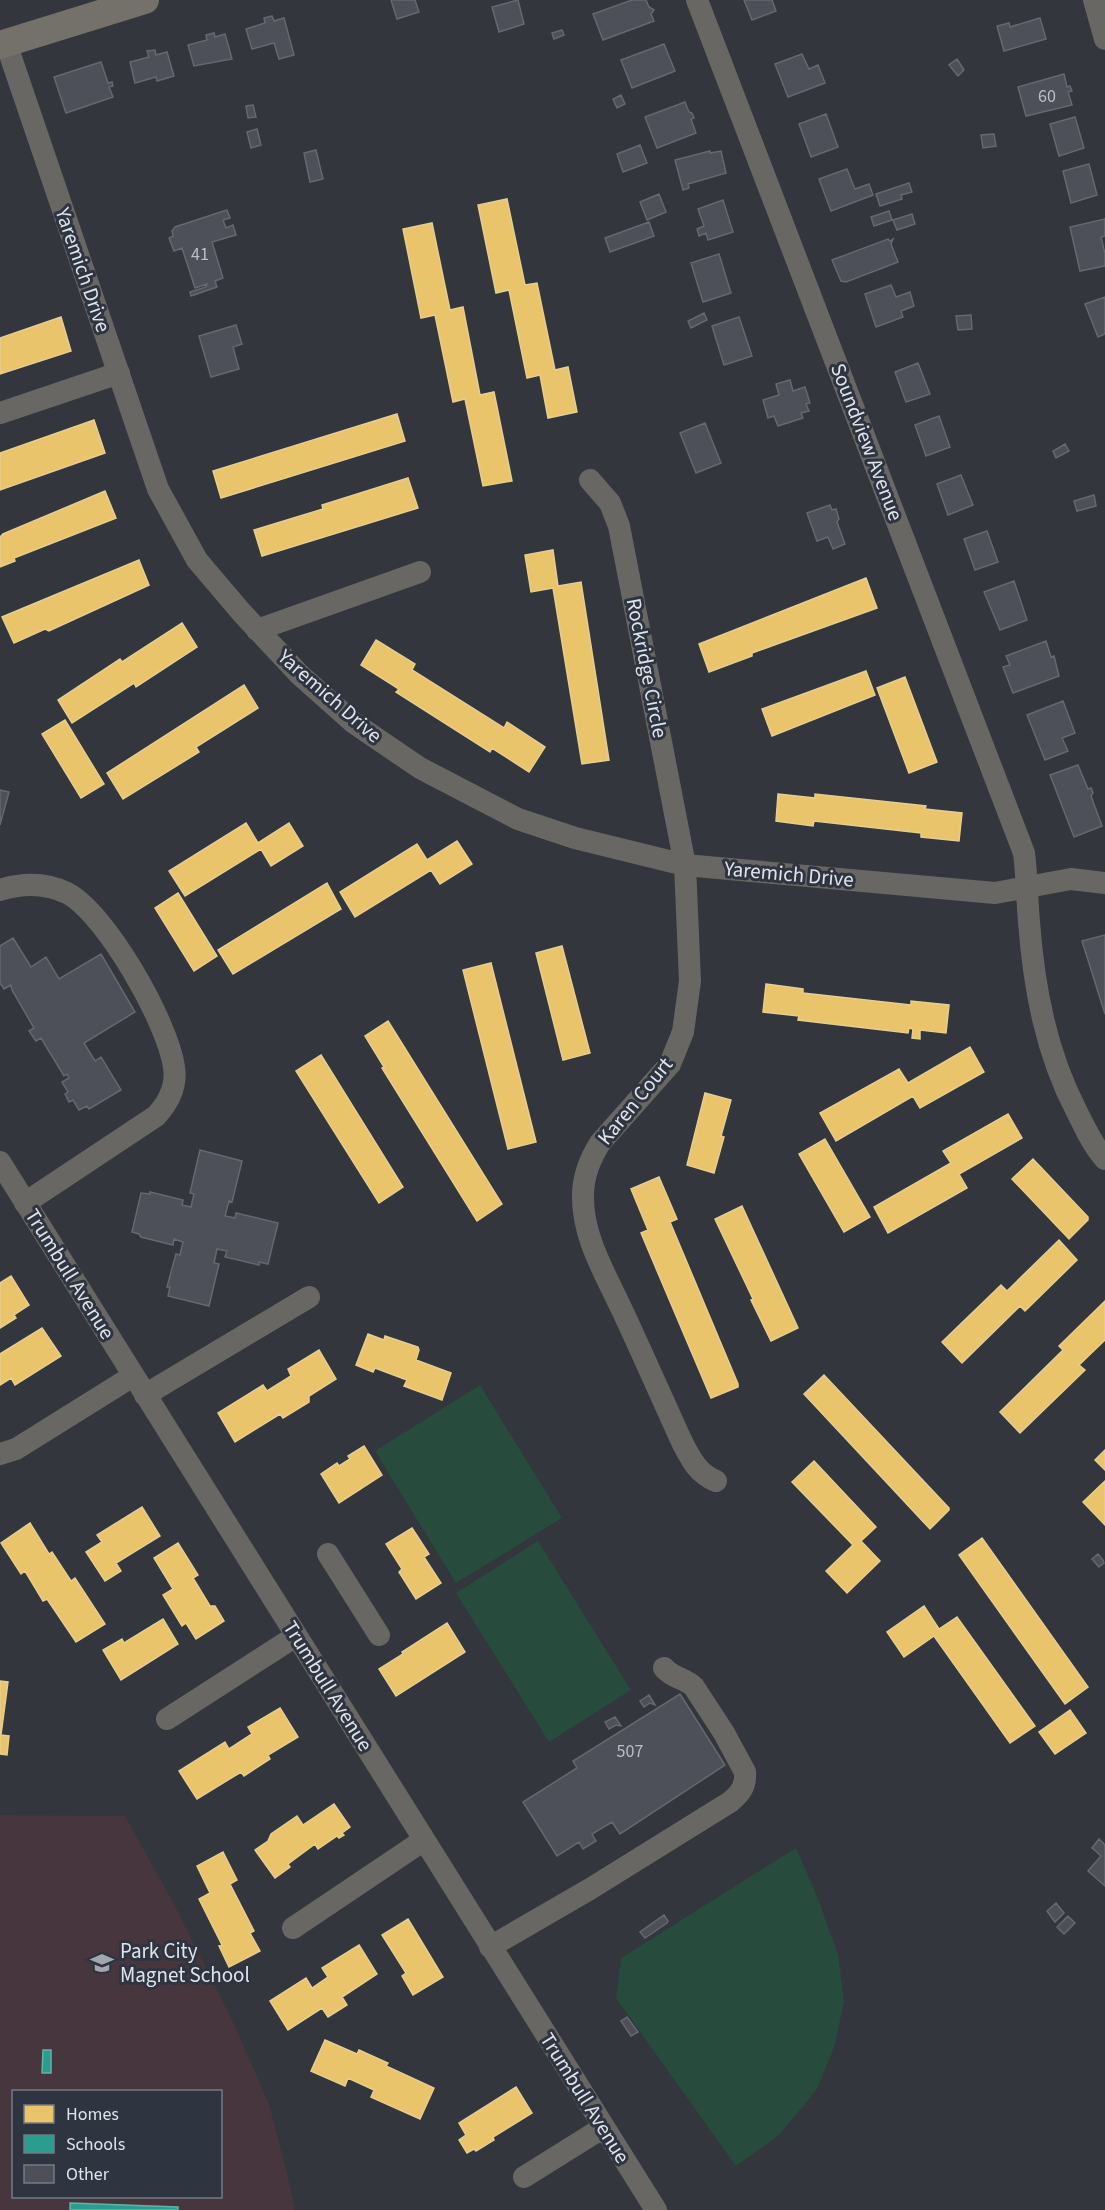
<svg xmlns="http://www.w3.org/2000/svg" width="1105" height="2210" viewBox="0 0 1105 2210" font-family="'Source Sans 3',sans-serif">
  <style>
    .education { fill: #47363e; fill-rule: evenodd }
    .green { fill: #274b3d }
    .homes { fill: #e9c46a; stroke: #e6cd90; stroke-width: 1.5 }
    .schools { fill: #2a9d8f; stroke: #60b2aa; stroke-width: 1.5 }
    .building { fill: #4d4f59; stroke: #66686e; stroke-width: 1.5 }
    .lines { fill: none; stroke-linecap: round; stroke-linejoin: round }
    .minor { stroke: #696763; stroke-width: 22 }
    .major { stroke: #74716b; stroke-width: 28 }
    .labels { text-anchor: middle; stroke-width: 6; stroke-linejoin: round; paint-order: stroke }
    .number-label { font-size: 18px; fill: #babec6 }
    .street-label { font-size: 21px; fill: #dfe3ea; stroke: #2f3540 }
    .poi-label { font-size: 21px; fill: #dfe3ea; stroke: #2f3540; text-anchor: start }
  </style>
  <rect width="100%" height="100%" fill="#33363c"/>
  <path class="education" d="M 0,1815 L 125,1816 L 175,1906 L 232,2020 L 269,2104 L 285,2165 L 295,2210 L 0,2210 ZM 14,2092 L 220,2092 L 220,2196 L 14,2196 Z"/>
  <path class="green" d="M 480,1385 L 562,1518 L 456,1583 L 375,1451 Z
    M 538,1541 L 631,1690 L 549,1742 L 456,1593 Z
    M 796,1848 L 816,1894 L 838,1954 L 844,2001 L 835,2045 L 817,2089 L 778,2136 L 736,2166 L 616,1998 L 621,1958 Z"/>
  <path class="homes" d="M 507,199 L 525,285 L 537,283 L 555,370 L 568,367 L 577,412 L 548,418 L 540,375 L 527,378 L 509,290 L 496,293 L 478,205 Z
    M 432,223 L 450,310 L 463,307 L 480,395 L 494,392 L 512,481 L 483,486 L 465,399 L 453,402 L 435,315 L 421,318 L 403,229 Z
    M 61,317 L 71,351 L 0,374 L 0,338 Z
    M 397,414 L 405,441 L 221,498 L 213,471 Z
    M 94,420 L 105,453 L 0,490 L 0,453 Z
    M 408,478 L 418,508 L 262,556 L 254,530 L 323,509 L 322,505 Z
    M 105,491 L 116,518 L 14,558 L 15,561 L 0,567 L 0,537 L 3,534 Z
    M 553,550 L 558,586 L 581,582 L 609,760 L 582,764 L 553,588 L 531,592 L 525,555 Z
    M 139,560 L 149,585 L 49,631 L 45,629 L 14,643 L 2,617 Z
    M 866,578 L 877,608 L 752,653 L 752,656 L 709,672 L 699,644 Z
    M 182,623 L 197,647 L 136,687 L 134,683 L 72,723 L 58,700 L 120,659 L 122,662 Z
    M 376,640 L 415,664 L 412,670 L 504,728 L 507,722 L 545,747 L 529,772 L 492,748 L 490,752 L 396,692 L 399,689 L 361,665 Z
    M 866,671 L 875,695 L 772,736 L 762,709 Z
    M 905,677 L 937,762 L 909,773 L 877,688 Z
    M 244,685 L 258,708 L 196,747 L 199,752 L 123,799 L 107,773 Z
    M 65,720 L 104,784 L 81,798 L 42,734 Z
    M 778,794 L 815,798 L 815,794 L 926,806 L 925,809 L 962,813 L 959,841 L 921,837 L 921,833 L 814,821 L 813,826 L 776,821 Z
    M 246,823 L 258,843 L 289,823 L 303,846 L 271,866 L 261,849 L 185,896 L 169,871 Z
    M 457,841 L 472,864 L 440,884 L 431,870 L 355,917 L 340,892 L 417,844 L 427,860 Z
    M 327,883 L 341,909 L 233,974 L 218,950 Z
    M 178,893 L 217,956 L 194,971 L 155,908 Z
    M 562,946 L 590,1053 L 563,1060 L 536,953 Z
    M 491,963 L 536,1142 L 508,1149 L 463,970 Z
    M 766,984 L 803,989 L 803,993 L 911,1005 L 911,1001 L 949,1005 L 946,1033 L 920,1030 L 920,1039 L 912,1038 L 913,1029 L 909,1028 L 908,1033 L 798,1020 L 799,1016 L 763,1012 Z
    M 388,1021 L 502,1204 L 477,1221 L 382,1068 L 384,1067 L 365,1036 Z
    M 970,1047 L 984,1072 L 920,1108 L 913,1096 L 836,1141 L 820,1113 L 899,1069 L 908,1083 Z
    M 321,1055 L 403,1187 L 379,1203 L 296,1071 Z
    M 705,1093 L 731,1100 L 721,1136 L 724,1137 L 714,1173 L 687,1165 Z
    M 1008,1114 L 1022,1138 L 959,1174 L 967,1188 L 888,1233 L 874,1207 L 951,1163 L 943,1151 Z
    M 825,1139 L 870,1217 L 844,1232 L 799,1154 Z
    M 1033,1159 L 1088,1217 L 1088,1220 L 1069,1239 L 1012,1179 Z
    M 659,1177 L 677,1219 L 670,1222 L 738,1384 L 738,1387 L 711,1398 L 641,1233 L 648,1230 L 631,1189 Z
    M 742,1206 L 798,1328 L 771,1341 L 751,1300 L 753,1299 L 715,1219 Z
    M 1059,1240 L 1077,1260 L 1025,1311 L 1020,1306 L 962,1363 L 942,1342 L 1001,1285 L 1007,1291 Z
    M 11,1276 L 29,1305 L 14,1315 L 16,1318 L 0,1328 L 0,1283 Z
    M 1105,1301 L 1105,1340 L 1079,1365 L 1085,1370 L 1020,1433 L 1000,1412 L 1063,1350 L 1059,1346 Z
    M 42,1328 L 61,1356 L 15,1385 L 11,1378 L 0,1385 L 0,1354 Z
    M 368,1334 L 384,1340 L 385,1336 L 418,1347 L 419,1350 L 416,1360 L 451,1373 L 442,1400 L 404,1386 L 407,1380 L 375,1368 L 373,1372 L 356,1365 Z
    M 319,1350 L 336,1379 L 309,1396 L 309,1402 L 283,1418 L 280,1414 L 235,1442 L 218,1413 L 263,1385 L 267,1391 L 291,1376 L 288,1369 Z
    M 824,1375 L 949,1508 L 949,1510 L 930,1529 L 804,1394 Z
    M 364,1446 L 382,1475 L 339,1503 L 321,1474 L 337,1463 L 339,1466 L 350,1459 L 348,1456 Z
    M 1105,1450 L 1105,1470 L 1095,1460 Z
    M 814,1461 L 876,1527 L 861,1541 L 880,1561 L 847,1593 L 826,1571 L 853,1545 L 792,1482 Z
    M 1105,1481 L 1105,1525 L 1083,1502 Z
    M 142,1507 L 160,1536 L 116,1563 L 121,1571 L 105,1581 L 86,1552 L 102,1542 L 97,1535 Z
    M 30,1523 L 49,1554 L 52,1552 L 71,1581 L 75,1578 L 105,1624 L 76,1642 L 47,1599 L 43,1601 L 25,1571 L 21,1574 L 1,1543 Z
    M 412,1528 L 429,1554 L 424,1557 L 441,1583 L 416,1599 L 399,1572 L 402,1569 L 386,1544 Z
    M 982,1538 L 1088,1687 L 1065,1704 L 959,1555 Z
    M 178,1543 L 198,1575 L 193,1578 L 210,1606 L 215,1606 L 224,1621 L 196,1639 L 186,1623 L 182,1626 L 163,1595 L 173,1589 L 154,1558 Z
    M 924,1606 L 939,1629 L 957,1617 L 1035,1726 L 1010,1743 L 934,1636 L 904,1657 L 887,1632 Z
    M 163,1619 L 178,1644 L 121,1680 L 103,1650 L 122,1639 L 124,1643 Z
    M 447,1623 L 465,1652 L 396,1696 L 379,1669 L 403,1654 L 402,1652 Z
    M 0,1681 L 8,1682 L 1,1735 L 9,1736 L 7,1755 L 0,1754 Z
    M 280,1708 L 298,1737 L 268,1755 L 270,1759 L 244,1776 L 241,1772 L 197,1799 L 179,1771 L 225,1742 L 229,1749 L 252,1734 L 248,1727 Z
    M 1070,1710 L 1086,1733 L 1055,1754 L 1039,1732 Z
    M 334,1804 L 350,1827 L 342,1833 L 344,1835 L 339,1838 L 337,1836 L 318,1849 L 315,1844 L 288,1864 L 290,1867 L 275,1878 L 255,1850 L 268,1841 L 271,1834 L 297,1816 L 303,1825 Z
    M 223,1852 L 237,1880 L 230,1884 L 254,1931 L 250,1933 L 260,1951 L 229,1967 L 219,1946 L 222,1945 L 199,1899 L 210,1893 L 197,1866 Z
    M 408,1919 L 443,1977 L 413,1995 L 402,1976 L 406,1973 L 382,1935 Z
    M 359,1945 L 377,1974 L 342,1997 L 347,2005 L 328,2017 L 322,2008 L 288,2030 L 270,2001 L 306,1978 L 312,1988 L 328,1977 L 322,1968 Z
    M 325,2040 L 357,2054 L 359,2050 L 388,2063 L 386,2066 L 434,2088 L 420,2119 L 371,2097 L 374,2090 L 348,2078 L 345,2086 L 311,2071 Z
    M 516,2087 L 532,2113 L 493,2137 L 494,2140 L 476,2151 L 474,2149 L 467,2153 L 459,2140 L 466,2135 L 459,2123 Z"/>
  <path class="schools" d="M 43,2050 L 51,2050 L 51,2073 L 42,2073 Z
    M 70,2203 L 178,2207 L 178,2210 L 70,2210 Z"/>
  <path class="building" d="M 391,0 L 415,0 L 419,12 L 397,19 Z
    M 518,0 L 524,24 L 499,32 L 492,7 Z
    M 632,0 L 646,0 L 649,7 L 654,10 L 651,14 L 654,21 L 603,40 L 593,14 Z
    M 744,0 L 772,0 L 776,11 L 752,20 Z
    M 272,16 L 274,21 L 284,18 L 294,55 L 279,59 L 274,43 L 252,49 L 246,29 L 265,23 L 264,18 Z
    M 1040,18 L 1046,39 L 1004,51 L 997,26 L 1009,23 L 1010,27 Z
    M 562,30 L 564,35 L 554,39 L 552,33 Z
    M 214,33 L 215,37 L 225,34 L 232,59 L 194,66 L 188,45 L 207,40 L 206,35 Z
    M 664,44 L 675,71 L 632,88 L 621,60 Z
    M 155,50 L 156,55 L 167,52 L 174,76 L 157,81 L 156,77 L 135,83 L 130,62 L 149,57 L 147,51 Z
    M 802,54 L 809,69 L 818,65 L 825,83 L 788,97 L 775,64 Z
    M 957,59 L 964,70 L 958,76 L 949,65 Z
    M 101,62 L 108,83 L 112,82 L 113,86 L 109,87 L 113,97 L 66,113 L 54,77 Z
    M 1064,74 L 1067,87 L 1070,86 L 1072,91 L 1068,92 L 1072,105 L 1026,116 L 1018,87 Z
    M 621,95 L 625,104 L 617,108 L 613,99 Z
    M 685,102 L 689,112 L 692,113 L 694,118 L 691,119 L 696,133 L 657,148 L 645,117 Z
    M 253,105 L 256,117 L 248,118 L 246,106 Z
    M 826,114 L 838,147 L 811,157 L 799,124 Z
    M 1075,117 L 1084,148 L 1059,156 L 1050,124 Z
    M 257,129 L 261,145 L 251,148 L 247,132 Z
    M 994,134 L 996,146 L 983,148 L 981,135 Z
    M 640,145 L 647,163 L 623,172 L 617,154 Z
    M 316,150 L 323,179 L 310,182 L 304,153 Z
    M 710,151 L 710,153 L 721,151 L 726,173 L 688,184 L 689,188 L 683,190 L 675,160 Z
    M 1089,164 L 1097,195 L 1071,203 L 1063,171 Z
    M 847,169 L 855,189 L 869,184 L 873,195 L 831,211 L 819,179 Z
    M 909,183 L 912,192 L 901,195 L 902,199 L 880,206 L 876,194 Z
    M 659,194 L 666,212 L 647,220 L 640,202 Z
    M 723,200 L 733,232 L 708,240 L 706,233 L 699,236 L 697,229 L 704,226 L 698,209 Z
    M 227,210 L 230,218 L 223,220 L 226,228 L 233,225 L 236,235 L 212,242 L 223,278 L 215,281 L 217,287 L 191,296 L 190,292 L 206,287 L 207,284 L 195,288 L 182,248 L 174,251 L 169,238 L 173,236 L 172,231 L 175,227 Z
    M 889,211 L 892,220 L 874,226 L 871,217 Z
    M 912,214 L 915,224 L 897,230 L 893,220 Z
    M 1105,219 L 1105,236 L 1101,237 L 1105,254 L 1105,266 L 1080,271 L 1070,227 Z
    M 649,222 L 654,236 L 610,252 L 605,238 Z
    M 888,239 L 890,241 L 893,239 L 891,244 L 898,262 L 846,282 L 841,281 L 832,260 Z
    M 719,254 L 731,293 L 703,302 L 691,263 Z
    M 891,285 L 896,297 L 910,292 L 914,306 L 901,311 L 903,317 L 876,327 L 865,294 Z
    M 1105,297 L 1105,334 L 1098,337 L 1085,304 Z
    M 704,313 L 707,320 L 691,328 L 688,321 Z
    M 971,315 L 972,329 L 958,330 L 956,316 Z
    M 739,317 L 752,356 L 724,365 L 712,326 Z
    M 236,325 L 242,344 L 233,347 L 239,369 L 211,377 L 199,336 Z
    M 918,363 L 930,394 L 906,402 L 895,372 Z
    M 790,380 L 793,391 L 805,387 L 810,403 L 806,404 L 809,411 L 801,413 L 803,418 L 778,426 L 774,416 L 768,418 L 763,400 L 779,395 L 776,384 Z
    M 939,416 L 950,447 L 926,456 L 915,425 Z
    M 705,423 L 721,463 L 696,473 L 680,433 Z
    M 1065,444 L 1069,451 L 1056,458 L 1053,451 Z
    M 961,475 L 973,505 L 948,515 L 937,484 Z
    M 1094,495 L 1096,506 L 1077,511 L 1074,501 Z
    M 830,505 L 832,510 L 836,509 L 839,519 L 837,522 L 845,544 L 833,549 L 828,537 L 817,541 L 807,513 Z
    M 987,531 L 998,562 L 975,570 L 964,539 Z
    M 1014,581 L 1027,620 L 1000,630 L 984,592 Z
    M 1046,641 L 1051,657 L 1054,656 L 1059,676 L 1013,693 L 1003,667 L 1010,665 L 1006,656 Z
    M 1063,701 L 1075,733 L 1062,738 L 1068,751 L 1045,760 L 1027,715 Z
    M 1078,765 L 1088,789 L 1091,788 L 1093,793 L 1091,796 L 1102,826 L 1074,837 L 1050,775 Z
    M 0,790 L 9,792 L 0,825 Z
    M 1105,935 L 1105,1014 L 1082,941 Z
    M 13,938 L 31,967 L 46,957 L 59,979 L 101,954 L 135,1012 L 84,1043 L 95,1061 L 101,1057 L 121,1090 L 89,1109 L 87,1106 L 79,1110 L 73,1100 L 69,1102 L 65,1094 L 68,1092 L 62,1082 L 69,1078 L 67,1074 L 64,1076 L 41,1038 L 36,1041 L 29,1031 L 34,1028 L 12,990 L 11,985 L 4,989 L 0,983 L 0,946 Z
    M 200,1150 L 242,1161 L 232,1202 L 229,1201 L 225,1216 L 235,1218 L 236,1213 L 278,1223 L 268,1264 L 259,1262 L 259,1265 L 225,1257 L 227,1251 L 217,1249 L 214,1263 L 219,1264 L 209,1306 L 168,1296 L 170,1287 L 167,1287 L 176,1254 L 180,1255 L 183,1242 L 174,1239 L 173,1245 L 141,1237 L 139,1234 L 132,1232 L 141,1193 L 150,1194 L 150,1192 L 183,1200 L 182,1205 L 191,1207 L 194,1194 L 190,1193 Z
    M 1098,1554 L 1103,1560 L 1104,1563 L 1099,1567 L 1092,1559 Z
    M 680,1694 L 725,1765 L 620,1834 L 612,1822 L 592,1834 L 596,1841 L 583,1849 L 579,1842 L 557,1856 L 523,1802 L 577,1768 L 573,1761 Z
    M 649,1695 L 655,1705 L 650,1703 L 644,1707 L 640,1701 Z
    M 615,1717 L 621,1726 L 616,1725 L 609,1729 L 605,1722 Z
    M 1099,1839 L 1105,1845 L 1105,1886 L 1088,1871 L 1101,1856 L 1092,1848 Z
    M 1056,1903 L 1064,1913 L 1055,1922 L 1047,1911 Z
    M 664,1915 L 668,1921 L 667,1923 L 645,1938 L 640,1932 Z
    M 1068,1916 L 1075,1923 L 1064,1934 L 1057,1927 Z
    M 627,2017 L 638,2032 L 631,2036 L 621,2021 Z"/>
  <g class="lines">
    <path class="minor" d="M 697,0 L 1024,853 C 1027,876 1027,899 1029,922 C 1034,988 1046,1053 1077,1112 C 1085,1128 1093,1146 1105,1159
      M 1094,0 L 1105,39
      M 6,43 L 158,489 L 197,560 L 242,613 L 299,674 L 354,723 L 420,768 L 518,819 L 575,838 L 685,865 L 995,893 L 1071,879 L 1105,883
      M 0,413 L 119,373
      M 590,480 L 610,503 L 619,526 L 685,865 L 690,981 L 683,1032 L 670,1064 L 600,1143 C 590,1159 583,1177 583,1195 C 582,1237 606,1275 623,1312 C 643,1355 662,1398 682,1442 C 691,1459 697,1473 716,1481
      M 257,630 L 420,572
      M 0,890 C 22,883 46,883 67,893 C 106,913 168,1023 174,1067 C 177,1086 168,1103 156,1116 L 25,1203
      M 0,1162 L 656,2210
      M 145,1395 L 309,1297
      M 0,1454 L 16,1449 L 133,1376
      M 328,1554 L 379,1635
      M 167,1719 L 296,1636
      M 293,1928 L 424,1840
      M 490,1947 L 590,1889 L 730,1802 C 741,1793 746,1786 745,1772 L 724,1733 L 694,1687 C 685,1678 674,1679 664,1668
      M 524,2177 L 604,2127"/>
    <path class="major" d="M 0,45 L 145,0"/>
  </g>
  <defs>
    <g id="school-bare" transform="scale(1.8)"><path d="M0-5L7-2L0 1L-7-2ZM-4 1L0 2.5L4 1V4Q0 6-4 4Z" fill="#a3a6ad" stroke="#2f3540" stroke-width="2.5" paint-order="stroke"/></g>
  </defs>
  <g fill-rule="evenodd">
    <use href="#school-bare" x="102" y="1963"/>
  </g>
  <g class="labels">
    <g class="number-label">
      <text x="1047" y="102">60</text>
      <text x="200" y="260">41</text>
      <text x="630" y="1757">507</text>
    </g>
    <g class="street-label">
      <text transform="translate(83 270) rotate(71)" y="7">Yaremich Drive</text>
      <text transform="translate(867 442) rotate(69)" y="7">Soundview Avenue</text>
      <text transform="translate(647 668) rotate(79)" y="7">Rockridge Circle</text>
      <text transform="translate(330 696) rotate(41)" y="7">Yaremich Drive</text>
      <text transform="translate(789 874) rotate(5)" y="7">Yaremich Drive</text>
      <text transform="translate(635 1101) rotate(-51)" y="7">Karen Court</text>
      <text transform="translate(70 1274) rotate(58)" y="7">Trumbull Avenue</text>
      <text transform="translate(328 1686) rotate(58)" y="7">Trumbull Avenue</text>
      <text transform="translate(585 2098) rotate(58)" y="7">Trumbull Avenue</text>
    </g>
    <g class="poi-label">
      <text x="120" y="1958">Park City<tspan x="120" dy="24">Magnet School</tspan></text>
    </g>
  </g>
  <rect x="12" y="2090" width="210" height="108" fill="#2f3540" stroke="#757b84" stroke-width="1.5"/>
  <rect x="24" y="2105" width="30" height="18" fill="#e9c46a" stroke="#757b84" stroke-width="1.5"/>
  <text x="66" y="2120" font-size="18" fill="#dfe3ea">Homes</text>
  <rect x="24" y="2135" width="30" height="18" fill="#2a9d8f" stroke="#757b84" stroke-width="1.5"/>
  <text x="66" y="2150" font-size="18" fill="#dfe3ea">Schools</text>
  <rect x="24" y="2165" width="30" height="18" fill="#4d4f59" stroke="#757b84" stroke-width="1.5"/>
  <text x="66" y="2180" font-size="18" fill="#dfe3ea">Other</text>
</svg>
